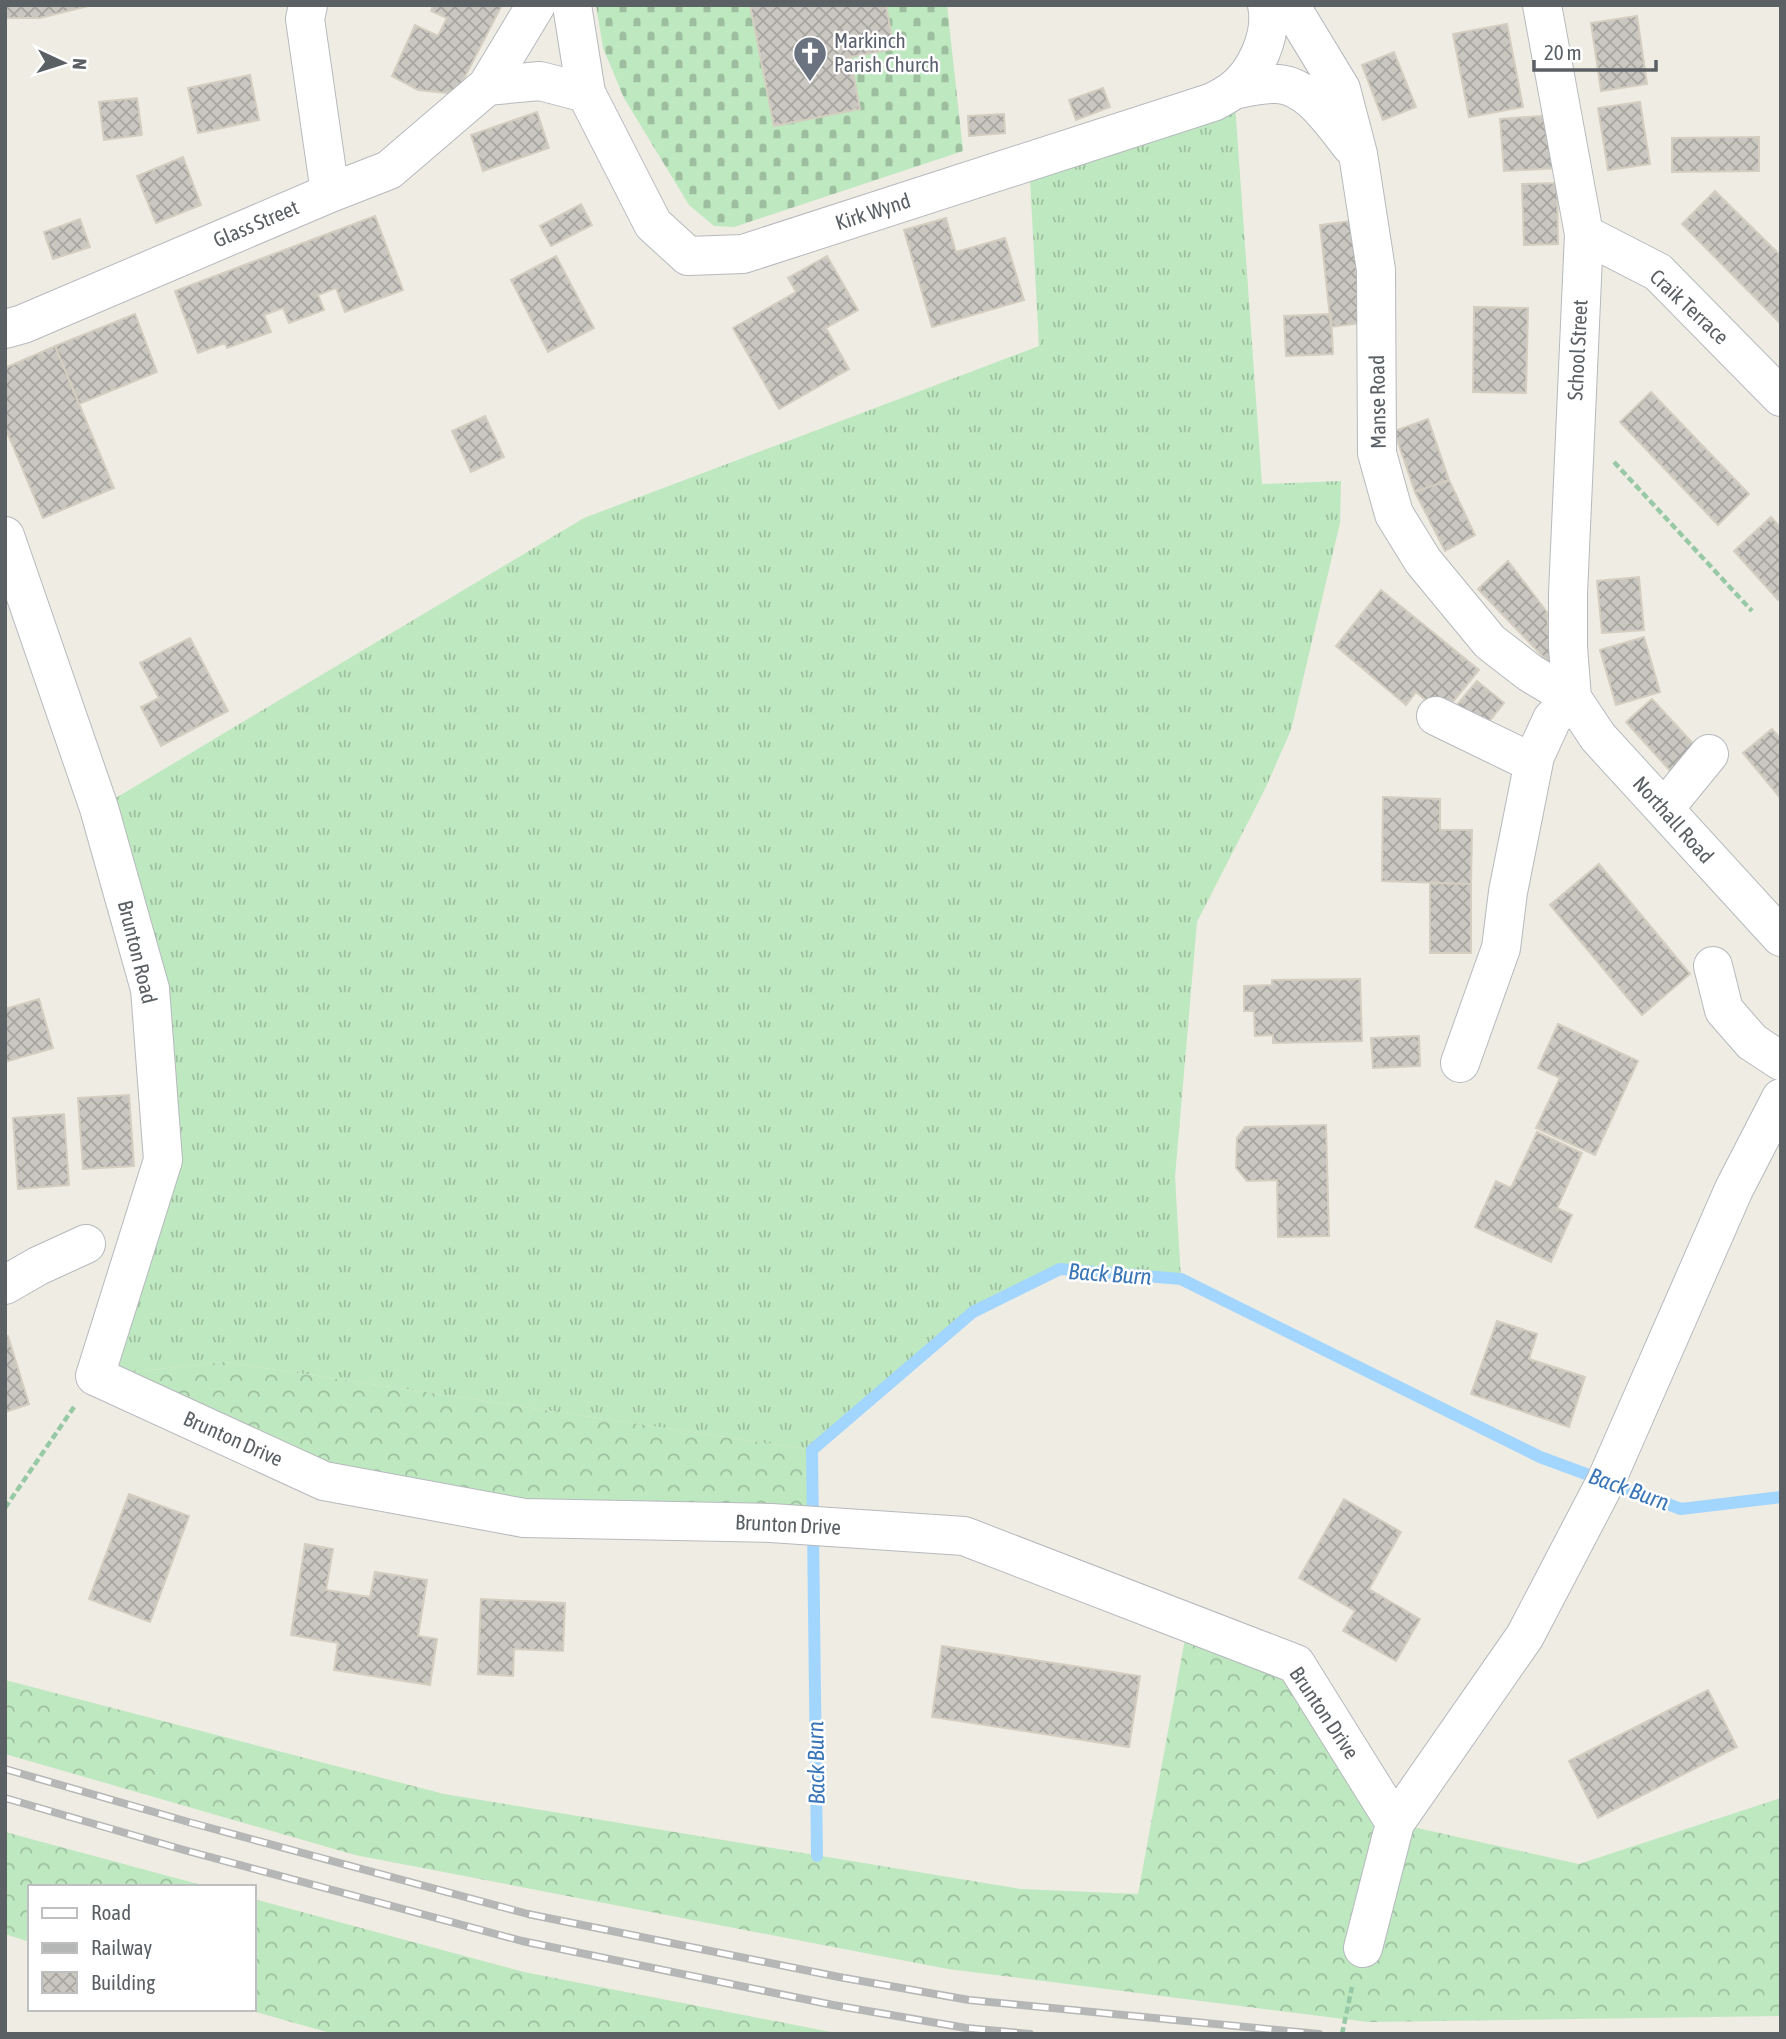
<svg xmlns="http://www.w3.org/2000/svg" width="1786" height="2039" viewBox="0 0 1786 2039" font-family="'Asap Condensed',sans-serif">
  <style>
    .grass { fill: url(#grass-tufts) }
    .forest { fill: url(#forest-crowns) }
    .cemetery { fill: url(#cemetery-stones) }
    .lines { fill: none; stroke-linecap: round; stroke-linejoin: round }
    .stream { stroke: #a3d6ff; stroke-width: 12 }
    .building { fill: url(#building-cross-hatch); stroke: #d4cec1; stroke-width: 2 }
    .minor-casing { stroke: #b6b9be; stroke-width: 40 }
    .path { stroke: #97c9a6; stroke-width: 4.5; stroke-dasharray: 7 3.5; stroke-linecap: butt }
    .minor { stroke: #fff; stroke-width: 38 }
    .rail-casing { stroke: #b5b6b6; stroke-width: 8 }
    .rail { stroke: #fff; stroke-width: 5; stroke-dasharray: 16; stroke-linecap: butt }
    .labels { text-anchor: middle; stroke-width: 5; stroke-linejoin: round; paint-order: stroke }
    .worship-label { font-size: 21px; fill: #5b616d; stroke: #fff; text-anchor: start }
    .street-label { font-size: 21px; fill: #5b6065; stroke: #fff }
    .water-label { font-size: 23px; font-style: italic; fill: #3a76b7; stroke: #fff }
  </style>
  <defs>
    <pattern id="grass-tufts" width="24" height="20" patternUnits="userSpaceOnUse" patternTransform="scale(1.75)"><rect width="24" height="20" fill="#bee8bf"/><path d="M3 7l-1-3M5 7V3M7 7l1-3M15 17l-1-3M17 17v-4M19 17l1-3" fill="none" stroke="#9dbf9f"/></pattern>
    <pattern id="forest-crowns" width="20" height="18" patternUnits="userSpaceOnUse" patternTransform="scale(1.75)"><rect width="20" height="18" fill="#bee8bf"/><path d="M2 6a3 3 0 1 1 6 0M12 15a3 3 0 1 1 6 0" fill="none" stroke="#9dbf9f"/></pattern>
    <pattern id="cemetery-stones" width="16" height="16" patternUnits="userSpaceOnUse" patternTransform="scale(1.75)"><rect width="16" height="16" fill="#bee8bf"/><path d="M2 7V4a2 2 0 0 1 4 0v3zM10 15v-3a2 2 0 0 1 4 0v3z" fill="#9dbf9f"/></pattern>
    <pattern id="building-cross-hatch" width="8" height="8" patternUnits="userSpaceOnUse" patternTransform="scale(1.75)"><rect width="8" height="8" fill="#cac7c0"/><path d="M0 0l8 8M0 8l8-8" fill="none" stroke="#a7a5a0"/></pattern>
  </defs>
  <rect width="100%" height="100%" fill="#efece3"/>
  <path class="grass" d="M 1234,90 L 1262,484 L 1341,481 L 1340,523 L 1291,730 L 1265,789 L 1197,922 L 1175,1177 L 1181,1279 L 1060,1269 L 973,1312 L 812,1450 L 224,1362 L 95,1376 L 163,1160 L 99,808 L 584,518 L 1039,346 L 1029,161 Z"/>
  <path class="forest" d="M 224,1362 L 812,1450 L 812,1526 L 324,1481 L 95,1376 Z
    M 1188,1623 L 1296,1664 L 1395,1823 L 1579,1864 L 1781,1798 L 1781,2016 L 1368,2022 L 948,1969 L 355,1855 L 5,1754 L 5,1680 L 444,1794 L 1021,1889 L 1138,1894 Z
    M 5,1832 L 209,1887 L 30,1887 L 30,1942 L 5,1934 Z
    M 254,1899 L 524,1972 L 841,2034 L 334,2034 L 245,2009 L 254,2009 Z"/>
  <path class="cemetery" d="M 596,5 L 947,5 L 963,151 L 734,227 L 714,226 L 689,205 L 624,98 L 603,48 Z"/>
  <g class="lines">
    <path class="stream" d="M 817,1856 L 812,1450 L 973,1312 L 1060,1269 L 1181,1279 L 1540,1457 L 1681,1509 L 1781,1497"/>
  </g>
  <path class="building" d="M 5,5 L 92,5 L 40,18 L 5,18 Z
    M 433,5 L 502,5 L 456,94 L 418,90 L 392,76 L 415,25 L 438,36 L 447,18 L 431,11 Z
    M 750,5 L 886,5 L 894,49 L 850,57 L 860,109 L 774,126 Z
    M 1637,16 L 1647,84 L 1601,91 L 1591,23 Z
    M 1507,24 L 1523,107 L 1469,117 L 1453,34 Z
    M 1394,52 L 1416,107 L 1383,120 L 1362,65 Z
    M 250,75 L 259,120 L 198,133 L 188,88 Z
    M 1103,88 L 1110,107 L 1076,120 L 1069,100 Z
    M 137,98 L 142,135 L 104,140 L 99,102 Z
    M 1640,102 L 1650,164 L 1608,170 L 1598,108 Z
    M 537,112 L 549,148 L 483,171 L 471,135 Z
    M 1004,114 L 1005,133 L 969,136 L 968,116 Z
    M 1555,115 L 1559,168 L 1504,171 L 1500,119 Z
    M 1759,137 L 1759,171 L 1672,172 L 1672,138 Z
    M 183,157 L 201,205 L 156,223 L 137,176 Z
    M 1557,183 L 1558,244 L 1524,245 L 1522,184 Z
    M 1715,191 L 1781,256 L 1781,324 L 1682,224 Z
    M 581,204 L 592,225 L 551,246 L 540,226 Z
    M 375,216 L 403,290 L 345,312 L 336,288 L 318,295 L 324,310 L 289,323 L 283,308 L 264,315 L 271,332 L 227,348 L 225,343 L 198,353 L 175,291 Z
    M 946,218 L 956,252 L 1005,238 L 1024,300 L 932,327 L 904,230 Z
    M 80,219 L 90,247 L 53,259 L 44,232 Z
    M 1358,220 L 1370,322 L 1331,327 L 1320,225 Z
    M 556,256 L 594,328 L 548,352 L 511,280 Z
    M 827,256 L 858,310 L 826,328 L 849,369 L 779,409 L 733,328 L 796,292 L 788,278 Z
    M 1474,307 L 1528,308 L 1526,393 L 1473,392 Z
    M 135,314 L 157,372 L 79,404 L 55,346 Z
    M 1331,314 L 1333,354 L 1286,356 L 1284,316 Z
    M 55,346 L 114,488 L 43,518 L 5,427 L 5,368 Z
    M 1651,392 L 1749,494 L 1718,525 L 1620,422 Z
    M 485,416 L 504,457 L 471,472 L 452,431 Z
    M 1428,419 L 1449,480 L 1415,492 L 1394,431 Z
    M 1449,480 L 1475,535 L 1445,551 L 1415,492 Z
    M 1771,517 L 1781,528 L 1781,598 L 1778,600 L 1734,551 Z
    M 1508,561 L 1547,612 L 1551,665 L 1478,589 Z
    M 1639,577 L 1644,630 L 1602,633 L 1597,581 Z
    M 1381,590 L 1479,670 L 1443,714 L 1416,692 L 1406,705 L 1336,646 Z
    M 1644,637 L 1660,692 L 1616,705 L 1600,650 Z
    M 190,638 L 228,711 L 161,746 L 141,707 L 159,698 L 140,663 Z
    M 1477,681 L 1504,703 L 1483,729 L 1456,706 Z
    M 1652,699 L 1699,750 L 1673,774 L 1626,722 Z
    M 1772,729 L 1781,739 L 1781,799 L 1743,753 Z
    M 1383,797 L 1440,799 L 1440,830 L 1472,830 L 1471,884 L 1382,881 Z
    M 1599,864 L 1690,974 L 1642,1015 L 1550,905 Z
    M 1430,883 L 1471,884 L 1471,953 L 1430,953 Z
    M 1360,979 L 1362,1041 L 1273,1043 L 1273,1035 L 1255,1036 L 1254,1011 L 1244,1011 L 1244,986 L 1272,985 L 1272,980 Z
    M 39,999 L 53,1048 L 5,1062 L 5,1009 Z
    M 1558,1024 L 1638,1061 L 1595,1155 L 1536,1128 L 1560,1078 L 1538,1068 Z
    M 1419,1036 L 1420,1066 L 1373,1068 L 1371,1038 Z
    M 129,1095 L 134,1166 L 83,1169 L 78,1098 Z
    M 64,1114 L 69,1185 L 18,1189 L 13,1118 Z
    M 1326,1125 L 1329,1236 L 1278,1237 L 1277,1180 L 1247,1181 L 1236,1168 L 1237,1138 L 1245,1127 Z
    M 1537,1132 L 1582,1153 L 1557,1208 L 1572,1215 L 1551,1262 L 1475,1227 L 1496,1181 L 1511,1188 Z
    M 1497,1321 L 1537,1334 L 1529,1359 L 1585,1377 L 1569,1427 L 1471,1394 Z
    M 8,1336 L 29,1404 L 5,1412 L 5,1337 Z
    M 129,1494 L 189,1516 L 150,1622 L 89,1599 Z
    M 1344,1499 L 1401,1532 L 1369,1589 L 1420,1619 L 1396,1661 L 1343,1631 L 1355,1611 L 1299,1578 Z
    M 305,1544 L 333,1549 L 326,1590 L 370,1597 L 375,1572 L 427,1580 L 418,1636 L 437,1639 L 430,1685 L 334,1670 L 338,1643 L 291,1635 Z
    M 481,1599 L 565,1603 L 563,1651 L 514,1649 L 513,1676 L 478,1674 Z
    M 942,1646 L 1140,1676 L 1129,1747 L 932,1717 Z
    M 1708,1690 L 1737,1747 L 1598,1818 L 1569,1761 Z"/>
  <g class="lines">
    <g class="minor-casing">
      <path id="minor" d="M 308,5 L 305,19 L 330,193
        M 572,5 L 586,93 L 653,224 L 688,256 L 743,254 L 1213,102 C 1219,99 1226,95 1232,91 C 1256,73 1273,35 1267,5
        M 1290,5 L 1341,89 L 1358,154 L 1376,270 L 1377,453 L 1394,514 L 1423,561 L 1490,642 L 1530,673 L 1572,698 L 1598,737 L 1781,937
        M 1542,5 L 1584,234 L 1568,594 L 1568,647 L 1572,698
        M 487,86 L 540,81 L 586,93
        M 1234,90 C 1248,87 1263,83 1278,84 C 1310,86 1333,124 1352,147
        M 1584,234 L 1658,272 L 1781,397
        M 5,329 L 23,324 L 330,193 L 389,170 L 487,86 L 536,5
        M 5,536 L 99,808 L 150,989 L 163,1160 L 95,1376 L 324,1481 L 524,1518 L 771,1523 L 964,1536 L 1296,1664 L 1395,1823
        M 1436,716 L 1533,763
        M 1664,809 L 1709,754
        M 1713,966 L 1724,1010 L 1752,1042 L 1781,1061
        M 1460,1063 L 1501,948 L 1508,892 L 1535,756 L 1552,719 L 1572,698
        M 5,1285 L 38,1266 L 86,1244
        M 1363,1948 L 1395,1823 L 1525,1636 L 1606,1481 L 1734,1189 L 1781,1098"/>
    </g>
    <path class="path" d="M 1614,462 L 1752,611
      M 5,1508 L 74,1407
      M 1342,2034 L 1352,1987"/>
    <use href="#minor" class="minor"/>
    <g class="rail-casing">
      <path id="rail" d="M 5,1769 L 192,1823 L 528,1914 L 839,1977 L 969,2000 L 1319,2034
        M 5,1798 L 184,1850 L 522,1941 L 833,2005 L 966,2028 L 1030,2034"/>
    </g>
    <use href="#rail" class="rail"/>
  </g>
  <defs>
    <g id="church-pin" transform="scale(1.75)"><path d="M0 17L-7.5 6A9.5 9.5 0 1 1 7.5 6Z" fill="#6b7280" stroke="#fff"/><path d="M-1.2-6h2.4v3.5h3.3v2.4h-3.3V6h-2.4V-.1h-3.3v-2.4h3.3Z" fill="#fff"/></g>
  </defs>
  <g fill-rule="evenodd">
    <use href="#church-pin" x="810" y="53"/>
  </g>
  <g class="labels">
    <g class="worship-label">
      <text x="834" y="48">Markinch<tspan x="834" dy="24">Parish Church</tspan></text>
    </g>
    <g class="street-label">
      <text transform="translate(873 212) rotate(-18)" y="7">Kirk Wynd</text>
      <text transform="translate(256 224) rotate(-23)" y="7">Glass Street</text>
      <text transform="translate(1689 307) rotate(43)" y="7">Craik Terrace</text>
      <text transform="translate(1578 350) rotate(-87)" y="7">School Street</text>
      <text transform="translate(1378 402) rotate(-91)" y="7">Manse Road</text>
      <text transform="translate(1673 820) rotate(48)" y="7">Northall Road</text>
      <text transform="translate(137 952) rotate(76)" y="7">Brunton Road</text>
      <text transform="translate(233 1439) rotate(24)" y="7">Brunton Drive</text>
      <text transform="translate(788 1525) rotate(3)" y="7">Brunton Drive</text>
      <text transform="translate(1324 1713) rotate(56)" y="7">Brunton Drive</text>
    </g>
    <g class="water-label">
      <text transform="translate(1110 1274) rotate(4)" y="8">Back Burn</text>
      <text transform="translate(1629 1489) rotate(20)" y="8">Back Burn</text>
      <text transform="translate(816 1763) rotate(-91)" y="8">Back Burn</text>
    </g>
  </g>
  <rect width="1786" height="2039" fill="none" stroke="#5b6065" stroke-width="14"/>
  <rect x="28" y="1885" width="228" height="126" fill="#ffffff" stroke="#bdbfc1" stroke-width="2"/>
  <rect x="42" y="1908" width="35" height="10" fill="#ffffff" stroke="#bdbfc1" stroke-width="2"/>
  <text x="91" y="1920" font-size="21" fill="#5b6065">Road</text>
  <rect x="42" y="1943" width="35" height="10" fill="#b5b6b6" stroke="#bdbfc1" stroke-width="2"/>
  <text x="91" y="1955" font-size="21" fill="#5b6065">Railway</text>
  <rect x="42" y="1972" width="35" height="21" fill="url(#building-cross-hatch)" stroke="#bdbfc1" stroke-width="2"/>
  <text x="91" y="1990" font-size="21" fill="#5b6065">Building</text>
  <g transform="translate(63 63) rotate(94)" stroke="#ffffff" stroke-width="5" paint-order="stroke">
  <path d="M0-5L12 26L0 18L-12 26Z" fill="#5b6065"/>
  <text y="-10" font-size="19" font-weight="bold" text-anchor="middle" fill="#5b6065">N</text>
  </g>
  <path d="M1534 60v10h122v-10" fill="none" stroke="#5b6065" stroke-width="3.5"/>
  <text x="1544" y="60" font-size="21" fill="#5b6065" stroke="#ffffff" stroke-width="5" paint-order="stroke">20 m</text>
</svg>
